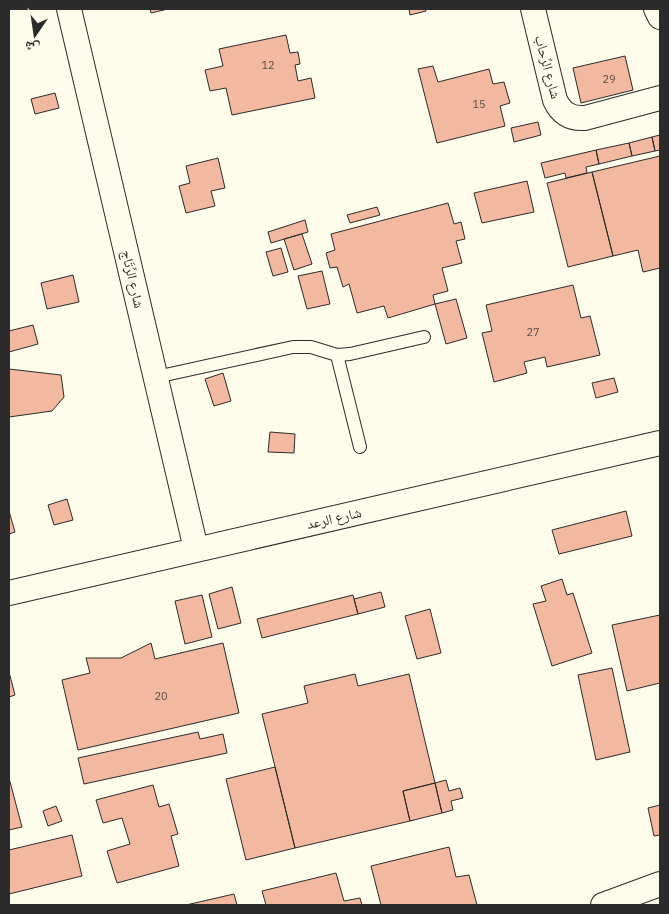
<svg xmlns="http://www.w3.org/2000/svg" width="669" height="914" viewBox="0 0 669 914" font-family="'IBM Plex Sans','Noto Naskh Arabic',sans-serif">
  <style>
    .building { fill: #f2b8a0; stroke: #2b2b2b }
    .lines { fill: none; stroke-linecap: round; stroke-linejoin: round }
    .service-casing { stroke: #2b2b2b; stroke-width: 14 }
    .minor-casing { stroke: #2b2b2b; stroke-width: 26 }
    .service { stroke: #fdfbea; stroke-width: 12 }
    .minor { stroke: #fdfbea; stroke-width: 24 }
    .labels { text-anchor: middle; stroke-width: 4; stroke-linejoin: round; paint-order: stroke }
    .number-label { font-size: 11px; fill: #5d4e48 }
    .street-label { font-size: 14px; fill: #2b2b2b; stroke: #fdfbea }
  </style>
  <rect width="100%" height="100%" fill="#fdfbea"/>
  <path class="building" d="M 150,9 L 168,9 L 151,13 Z
    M 409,9 L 425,9 L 426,11 L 410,15 Z
    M 286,35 L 290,53 L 298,52 L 300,64 L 295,65 L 298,81 L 311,78 L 315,98 L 232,115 L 226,88 L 210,91 L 205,70 L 223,66 L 219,49 Z
    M 625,56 L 633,90 L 581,103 L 573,68 Z
    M 433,66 L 438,82 L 489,69 L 493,84 L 504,82 L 510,103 L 500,106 L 505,126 L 437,143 L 418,69 Z
    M 55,93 L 59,108 L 35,114 L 31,99 Z
    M 538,122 L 541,135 L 514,142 L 511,128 Z
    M 660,135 L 660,150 L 655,151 L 652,137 Z
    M 652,137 L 655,151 L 632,156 L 629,143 Z
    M 629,143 L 632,156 L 599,164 L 596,150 Z
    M 596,150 L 599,164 L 586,167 L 587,173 L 566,178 L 565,173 L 545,178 L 541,163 Z
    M 660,156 L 660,268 L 643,272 L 638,250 L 613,256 L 592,172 Z
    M 218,158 L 225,188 L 211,191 L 215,206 L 186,213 L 179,186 L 190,183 L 186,166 Z
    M 592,172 L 613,256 L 568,267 L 547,183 Z
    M 527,181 L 534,212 L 482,223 L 474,193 Z
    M 448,203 L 454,224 L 461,222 L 465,239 L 456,241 L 462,263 L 442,268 L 448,291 L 433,295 L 435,304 L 388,318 L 384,306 L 357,313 L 349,284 L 343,287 L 337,267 L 330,268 L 326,253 L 335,250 L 331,234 Z
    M 377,207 L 380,215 L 350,223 L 347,215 Z
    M 305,220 L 308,232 L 271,243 L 268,232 Z
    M 302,234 L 312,264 L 294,270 L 284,239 Z
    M 281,248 L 288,272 L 273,276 L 266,252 Z
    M 322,271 L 330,304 L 307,309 L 298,276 Z
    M 73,275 L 79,302 L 47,309 L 41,283 Z
    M 573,285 L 581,318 L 590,316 L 600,355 L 547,367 L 545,357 L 524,362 L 527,373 L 494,382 L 482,333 L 492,331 L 486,305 Z
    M 456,299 L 467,338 L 446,344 L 435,304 Z
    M 33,325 L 38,344 L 9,352 L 9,331 Z
    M 9,369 L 61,375 L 64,397 L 52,411 L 9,417 Z
    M 223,373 L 231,401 L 214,406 L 205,379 Z
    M 614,378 L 618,392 L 596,398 L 592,383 Z
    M 270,432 L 295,434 L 294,453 L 268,452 Z
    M 67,499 L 73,520 L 54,525 L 48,505 Z
    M 9,511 L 15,532 L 9,534 Z
    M 626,511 L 632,536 L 559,554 L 552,530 Z
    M 562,579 L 567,595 L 573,593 L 592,653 L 552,666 L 533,604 L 546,601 L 541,586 Z
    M 232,587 L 241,623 L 218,629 L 209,594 Z
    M 381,592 L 385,607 L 358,614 L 354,599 Z
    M 202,595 L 212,637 L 185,644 L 175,601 Z
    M 353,595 L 358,614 L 262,638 L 257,619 Z
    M 430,609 L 441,653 L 417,659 L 405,616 Z
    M 660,615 L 660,683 L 627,691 L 612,625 Z
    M 151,643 L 155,659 L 223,643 L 239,713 L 78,750 L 62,680 L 90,673 L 86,658 L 121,658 Z
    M 612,668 L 630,752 L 596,760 L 578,675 Z
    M 9,672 L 15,695 L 9,697 Z
    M 355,674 L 358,686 L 409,674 L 435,783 L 403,791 L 410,821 L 295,848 L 262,714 L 308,703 L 304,686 Z
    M 198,732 L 200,739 L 223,734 L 227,753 L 84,784 L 78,758 Z
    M 275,767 L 295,848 L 246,860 L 226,779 Z
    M 9,778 L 22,827 L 9,830 Z
    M 446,780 L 449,791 L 460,788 L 463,798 L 451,801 L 453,810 L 442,813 L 435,783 Z
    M 435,783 L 442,813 L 410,821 L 403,791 Z
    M 153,785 L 159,807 L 169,804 L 178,834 L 171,836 L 179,866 L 117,883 L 107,851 L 130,844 L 122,818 L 103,823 L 96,800 Z
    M 660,805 L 660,835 L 654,836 L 648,808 Z
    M 56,806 L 62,821 L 48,826 L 43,811 Z
    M 72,835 L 82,876 L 9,894 L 9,850 Z
    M 449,847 L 456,877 L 469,875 L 477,905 L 381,905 L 371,866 Z
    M 336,873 L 344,901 L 360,898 L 362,905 L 266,905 L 262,891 Z
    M 234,894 L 237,905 L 186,905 Z"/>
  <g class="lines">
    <g class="service-casing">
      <path id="service" d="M 337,355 L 360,447
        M 156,377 L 293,347 L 311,347 L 337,355 L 350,354 L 424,337"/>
    </g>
    <g class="minor-casing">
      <path id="minor" d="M 69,9 L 196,549
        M 533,9 L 555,100 C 561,113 570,119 585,118 L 660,98
        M 656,9 L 660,17
        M 9,593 L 660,443
        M 603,905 L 660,884"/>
    </g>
    <use href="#service" class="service"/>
    <use href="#minor" class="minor"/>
  </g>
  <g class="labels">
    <g class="number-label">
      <text x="268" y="69">12</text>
      <text x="609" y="83">29</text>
      <text x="479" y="108">15</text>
      <text x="533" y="336">27</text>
      <text x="161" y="700">20</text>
    </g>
    <g class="street-label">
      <text transform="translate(548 67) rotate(75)" y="5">شارع الرِّحاب</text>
      <text transform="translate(133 279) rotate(77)" y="5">شارع الرِّتَاج</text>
      <text transform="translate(334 518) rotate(-13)" y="5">شارع الرعد</text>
    </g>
  </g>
  <rect width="669" height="914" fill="none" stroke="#2b2b2b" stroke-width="20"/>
  <g transform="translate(35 35) rotate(193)" stroke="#fdfbea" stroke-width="4" paint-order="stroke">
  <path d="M0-4L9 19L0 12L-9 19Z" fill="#2b2b2b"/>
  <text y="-8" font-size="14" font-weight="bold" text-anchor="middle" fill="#2b2b2b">ش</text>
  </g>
</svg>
